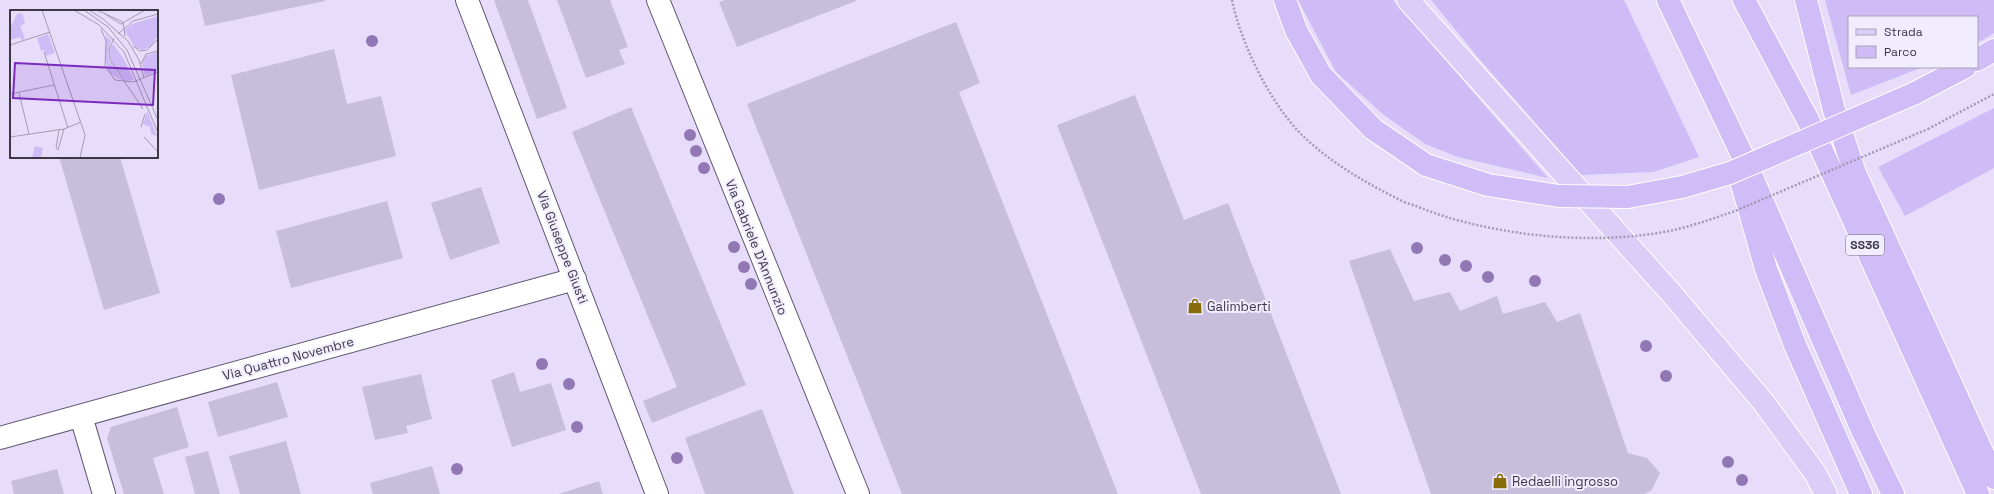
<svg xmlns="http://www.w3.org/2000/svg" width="1994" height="494" viewBox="0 0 1994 494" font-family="'Space Grotesk',sans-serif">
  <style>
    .green { fill: #cfbbf6 }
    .building { fill: #c7bedb }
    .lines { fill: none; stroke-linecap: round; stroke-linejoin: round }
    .minor-casing { stroke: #5f5670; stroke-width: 24 }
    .primary-casing { stroke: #fff; stroke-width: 24 }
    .trunk-casing { stroke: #fff; stroke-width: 24 }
    .path { stroke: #a29ab1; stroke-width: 2.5; stroke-dasharray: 2 2; stroke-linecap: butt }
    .minor { stroke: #fff; stroke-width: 22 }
    .primary { stroke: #dccdf8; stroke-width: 22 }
    .trunk { stroke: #d0bcf6; stroke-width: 22 }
    .trunk-bridge-casing { stroke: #fff; stroke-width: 24; stroke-linecap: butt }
    .path-bridge { stroke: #a29ab1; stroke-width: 2.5; stroke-dasharray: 2 2; stroke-linecap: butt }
    .trunk-bridge { stroke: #d0bcf6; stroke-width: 22 }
    .tree { fill: #9277b5 }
    .labels { text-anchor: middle; stroke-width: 4; stroke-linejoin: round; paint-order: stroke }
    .shield { fill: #f2ecff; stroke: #736e7c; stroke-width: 1 }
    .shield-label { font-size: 12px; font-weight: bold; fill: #3c3844 }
    .street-label { font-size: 13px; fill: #3c3844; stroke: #f2ecff }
    .poi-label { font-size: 13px; fill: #3c3844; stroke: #f2ecff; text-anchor: start }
    .inset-road { fill: none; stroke: #a39bb2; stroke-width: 1 }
    .view { fill: #7b2cbf; fill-opacity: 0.15; stroke: #7b2cbf; stroke-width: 2 }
    .inset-edge { fill: none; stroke: #3c3844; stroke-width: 2 }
  </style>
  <rect width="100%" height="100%" fill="#e7ddfb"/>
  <path class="green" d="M 1298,0 L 1393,0 L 1548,178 L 1458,157 L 1425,144 L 1384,115 L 1336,72 Z
    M 1431,0 L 1624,0 L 1699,157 L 1653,172 L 1581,175 L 1481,61 Z
    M 1825,0 L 1994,0 L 1994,33 L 1977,43 L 1977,17 L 1849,17 L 1849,67 L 1923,67 L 1851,95 Z
    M 1994,108 L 1994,168 L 1905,216 L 1878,167 Z"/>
  <path class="building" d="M 199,0 L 325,0 L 325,1 L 205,26 Z
    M 494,0 L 528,0 L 567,108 L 537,119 Z
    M 557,0 L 610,0 L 628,47 L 619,50 L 625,64 L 586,78 Z
    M 725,0 L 855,0 L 856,1 L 737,47 L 719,2 Z
    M 956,22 L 980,83 L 959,92 L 1118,494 L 902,494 L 747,104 Z
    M 334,49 L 347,104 L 381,96 L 396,156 L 259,190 L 231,75 Z
    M 1135,95 L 1184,220 L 1228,203 L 1341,494 L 1201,494 L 1057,125 Z
    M 631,107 L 746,385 L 652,423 L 643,401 L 677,387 L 572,132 Z
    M 59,157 L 120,157 L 160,293 L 104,310 Z
    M 481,187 L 500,243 L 450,260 L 431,203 Z
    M 387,201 L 403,258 L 291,288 L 276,231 Z
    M 1390,249 L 1414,301 L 1450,292 L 1460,311 L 1497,296 L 1503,314 L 1545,302 L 1557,322 L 1580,313 L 1628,453 L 1647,458 L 1660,473 L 1651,491 L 1644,494 L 1431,494 L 1349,261 Z
    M 514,372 L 520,392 L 551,383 L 566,430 L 512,447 L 491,380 Z
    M 421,374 L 432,419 L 406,426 L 408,433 L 375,440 L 362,387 Z
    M 277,382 L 288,417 L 218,437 L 208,402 Z
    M 177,407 L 189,447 L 153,458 L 164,494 L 124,494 L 107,438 L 111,427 Z
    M 762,409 L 794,494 L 705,494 L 685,438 Z
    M 286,441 L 301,494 L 240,494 L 229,456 Z
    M 208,451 L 220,494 L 195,494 L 185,457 Z
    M 432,466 L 440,494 L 373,494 L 370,483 Z
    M 57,469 L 64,494 L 14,494 L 11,481 Z
    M 599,481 L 603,494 L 559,494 Z"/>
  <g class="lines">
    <g class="minor-casing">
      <path id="minor" d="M 467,0 L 657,494
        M 658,0 L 858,494
        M 81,416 L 104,494
        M 0,438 L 575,279"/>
    </g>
    <g class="primary-casing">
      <path id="primary" d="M 1408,0 L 1671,293 L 1764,403 L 1815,473 L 1826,494"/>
    </g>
    <g class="trunk-casing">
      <path id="trunk" d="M 1285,0 L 1296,30 L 1321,75 L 1373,129 L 1426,165
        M 1668,0 L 1745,161 L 1863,432 L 1893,494
        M 1744,0 L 1809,122 L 1978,494
        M 1806,0 L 1834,110 L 1855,173 L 1994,478
        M 1977,60 L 1994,50
        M 1913,94 L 1965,67
        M 1740,177 L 1766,269 L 1795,345 L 1861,494"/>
    </g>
    <path class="path" d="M 1232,0 C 1241,44 1271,105 1303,136 C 1332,164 1368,184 1404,202
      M 1928,129 L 1994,94"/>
    <use href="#minor" class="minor"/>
    <use href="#primary" class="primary"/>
    <use href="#trunk" class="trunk"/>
    <g class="trunk-bridge-casing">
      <path id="trunk-bridge" d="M 1426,165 L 1488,185 L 1559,196 L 1628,197 L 1682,187 L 1730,173 L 1913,94"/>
    </g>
    <path class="path-bridge" d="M 1404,202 C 1420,207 1435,214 1450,218 C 1519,238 1603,245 1674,230 C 1695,225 1715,218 1735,211 L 1928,129"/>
    <use href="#trunk-bridge" class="trunk-bridge"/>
  </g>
  <g class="tree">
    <circle cx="372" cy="41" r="6"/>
    <circle cx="690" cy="135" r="6"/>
    <circle cx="696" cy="151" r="6"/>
    <circle cx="704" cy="168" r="6"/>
    <circle cx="219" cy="199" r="6"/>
    <circle cx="734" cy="247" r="6"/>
    <circle cx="1417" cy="248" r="6"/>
    <circle cx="1445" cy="260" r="6"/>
    <circle cx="1466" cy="266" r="6"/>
    <circle cx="744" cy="267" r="6"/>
    <circle cx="1488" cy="277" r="6"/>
    <circle cx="1535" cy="281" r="6"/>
    <circle cx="751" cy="284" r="6"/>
    <circle cx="1646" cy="346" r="6"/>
    <circle cx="542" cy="364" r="6"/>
    <circle cx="1666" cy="376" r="6"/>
    <circle cx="569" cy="384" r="6"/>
    <circle cx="577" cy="427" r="6"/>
    <circle cx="677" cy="458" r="6"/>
    <circle cx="1728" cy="462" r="6"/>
    <circle cx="457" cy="469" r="6"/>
    <circle cx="1742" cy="480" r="6"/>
  </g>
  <defs>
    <g id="shop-bare" transform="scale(1.2)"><path d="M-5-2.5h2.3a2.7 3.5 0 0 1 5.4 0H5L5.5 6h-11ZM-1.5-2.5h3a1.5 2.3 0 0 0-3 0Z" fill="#886c09" stroke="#f2ecff" stroke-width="2.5" paint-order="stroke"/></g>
  </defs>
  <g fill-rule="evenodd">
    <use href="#shop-bare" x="1195" y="306"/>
    <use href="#shop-bare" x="1500" y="481"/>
  </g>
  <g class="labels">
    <rect class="shield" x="1846" y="235" width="38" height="20" rx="3"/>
    <g class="shield-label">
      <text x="1865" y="249">SS36</text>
    </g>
    <g class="street-label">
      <text transform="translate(563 247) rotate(69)" y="5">Via Giuseppe Giusti</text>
      <text transform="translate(757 247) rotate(68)" y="5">Via Gabriele D'Annunzio</text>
      <text transform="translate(288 358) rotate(-15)" y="5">Via Quattro Novembre</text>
    </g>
    <g class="poi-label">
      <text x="1207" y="311">Galimberti</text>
      <text x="1512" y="486">Redaelli ingrosso</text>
    </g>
  </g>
  <g transform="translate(10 10)">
    <rect width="148" height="148" fill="#e7ddfb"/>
    <path d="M 12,3 L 15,13 L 10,16 L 15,29 L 12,30 L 10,27 L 0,30 L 0,18 L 7,4 ZM 148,6 L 148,26 L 140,37 L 132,40 L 125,37 L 114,20 L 122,14 ZM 38,24 L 45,43 L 36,46 L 34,40 L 31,41 L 27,28 ZM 96,25 L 101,31 L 98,43 L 99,51 L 113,71 L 99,63 L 95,50 ZM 103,34 L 114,49 L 124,70 L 115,71 L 101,53 L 100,39 ZM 148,42 L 148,61 L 135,66 L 132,55 L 135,46 ZM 137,101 L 147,126 L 141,124 L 140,117 L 133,114 ZM 25,136 L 33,138 L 31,148 L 22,148 Z" fill="#cfbbf6"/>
    <path class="inset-road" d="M 32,0 L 75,125 L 70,148M 64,0 L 89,15 L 114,42 L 148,123M 74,0 L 98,17 L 117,40 L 148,110M 79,0 L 93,9 L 118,31 L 129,50 L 134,68M 87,0 L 113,12M 95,4 L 111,14 L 135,0M 113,12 L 115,26M 91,19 L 96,31 L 95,56 L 105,70 L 123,72 L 148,62M 108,24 L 123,11 L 148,4M 104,28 L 99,40 L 100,50 L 133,99M 0,35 L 40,22M 123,36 L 130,41 L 137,40 L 148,29M 34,42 L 58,118M 131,54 L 136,44 L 148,41M 9,83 L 19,124M 0,84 L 44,75M 131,117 L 135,104M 49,120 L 46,138 L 48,140 L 54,119M 0,127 L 54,119 L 71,112M 134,127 L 148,142"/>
    <path class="view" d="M 5,53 L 145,60 L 143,95 L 3,88 Z"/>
    <rect width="148" height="148" class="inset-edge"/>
  </g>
  <rect x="1848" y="16" width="130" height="52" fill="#f2ecff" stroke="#a9a4b4"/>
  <rect x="1856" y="29" width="20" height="6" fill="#dccdf8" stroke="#a9a4b4"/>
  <text x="1884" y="36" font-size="12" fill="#3c3844">Strada</text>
  <rect x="1856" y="46" width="20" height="12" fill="#cfbbf6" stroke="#a9a4b4"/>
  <text x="1884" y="56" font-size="12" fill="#3c3844">Parco</text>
</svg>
